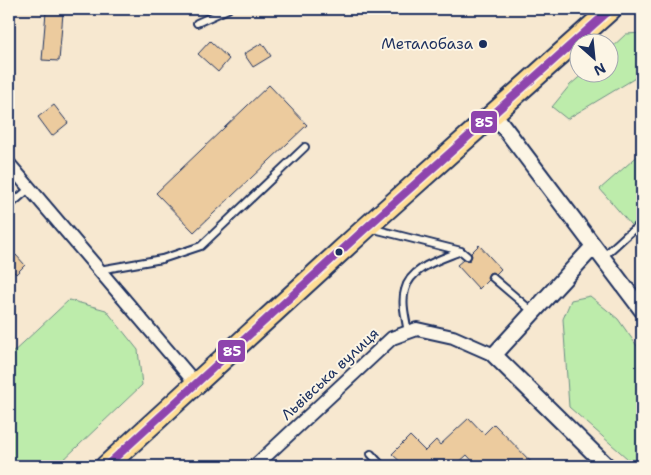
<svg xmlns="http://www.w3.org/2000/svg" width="651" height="475" viewBox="0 0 651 475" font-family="'Shantell Sans',sans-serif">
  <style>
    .green { fill: #bdecab; stroke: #6c8e84 }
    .building { fill: #eccb9e; stroke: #1b2f5e }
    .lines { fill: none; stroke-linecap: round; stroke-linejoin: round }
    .service-casing { stroke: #1b2f5e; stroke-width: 10 }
    .minor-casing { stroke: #1b2f5e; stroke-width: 16 }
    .tertiary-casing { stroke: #1b2f5e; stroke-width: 19 }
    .trunk-casing { stroke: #1b2f5e; stroke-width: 24 }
    .service { stroke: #fcf5e5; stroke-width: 6 }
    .minor { stroke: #fcf5e5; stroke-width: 12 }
    .tertiary { stroke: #fcf5e5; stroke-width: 15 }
    .trunk { stroke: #ffdd96; stroke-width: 20 }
    .bus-1-casing { stroke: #fcf5e5; stroke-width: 11 }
    .bus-1 { stroke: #8e44ad; stroke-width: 8 }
    .poi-dot { fill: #1b2f5e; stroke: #fcf5e5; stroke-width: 2 }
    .labels { text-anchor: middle; stroke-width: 4; stroke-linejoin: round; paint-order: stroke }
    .poi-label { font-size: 15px; fill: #1b2f5e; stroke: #fcf5e5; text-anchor: end }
    .street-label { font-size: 15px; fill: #1b2f5e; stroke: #fcf5e5 }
    .line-badge { stroke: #fcf5e5; stroke-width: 2 }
    .badge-label { font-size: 14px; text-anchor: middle; font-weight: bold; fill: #fff }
  </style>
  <rect width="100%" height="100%" fill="#f7e8d0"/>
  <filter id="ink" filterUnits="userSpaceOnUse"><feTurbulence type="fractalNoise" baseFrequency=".02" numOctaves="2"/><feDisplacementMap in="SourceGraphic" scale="10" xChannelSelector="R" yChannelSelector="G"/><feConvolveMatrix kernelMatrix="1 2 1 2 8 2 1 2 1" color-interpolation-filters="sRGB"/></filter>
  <g filter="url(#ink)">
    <path class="green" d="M 642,33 L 642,74 L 567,119 L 552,107 L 570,85 L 584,73 L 608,72 L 609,50 L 626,34 Z
      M 642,152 L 642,238 L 600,189 Z
      M 590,296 L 618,319 L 642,353 L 642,466 L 636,466 L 569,407 L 563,319 L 571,300 Z
      M 69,300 L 106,310 L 138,350 L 142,385 L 57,466 L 9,466 L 9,356 Z"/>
    <path class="building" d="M 46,12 L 63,13 L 59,61 L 42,60 Z
      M 210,41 L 229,59 L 218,72 L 198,54 Z
      M 262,43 L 271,56 L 253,67 L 244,54 Z
      M 269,85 L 307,125 L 194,232 L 156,193 Z
      M 54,105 L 68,123 L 52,136 L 38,117 Z
      M 479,245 L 501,269 L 496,274 L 492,272 L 489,273 L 487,277 L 488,280 L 479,289 L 457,265 L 463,260 L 467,261 L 470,260 L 472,256 L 471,253 Z
      M 16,255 L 25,265 L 16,274 L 9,266 L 9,262 Z
      M 469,418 L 484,434 L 494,424 L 535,466 L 477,466 L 467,455 L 457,464 L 453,460 L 446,466 L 405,466 L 392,454 L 410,436 L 425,451 L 436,440 L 440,445 Z"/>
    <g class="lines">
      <g class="service-casing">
        <path id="service" d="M 197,23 L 228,9
          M 9,206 L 30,188
          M 370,228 L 461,251 L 467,256
          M 603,257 L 628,234 L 642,223
          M 99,270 L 162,259 L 201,246 L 305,147
          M 492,277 L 533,312
          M 408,333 C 406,319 401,303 405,290 C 410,267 442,259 461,251
          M 371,454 L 382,466"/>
      </g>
      <g class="minor-casing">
        <path id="minor" d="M 9,164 L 196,384
          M 255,466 L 392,338 L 417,329 L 453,337 L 494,355"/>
      </g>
      <g class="tertiary-casing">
        <path id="tertiary" d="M 494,114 L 642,310
          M 593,247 L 494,355 L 607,466"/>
      </g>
      <g class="trunk-casing">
        <path id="trunk" d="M 106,466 L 367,227 L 611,9"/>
      </g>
      <use href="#service" class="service"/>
      <use href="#minor" class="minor"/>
      <use href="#tertiary" class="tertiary"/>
      <use href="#trunk" class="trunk"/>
      <g class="bus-1-casing">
        <path id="bus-1" d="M 106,466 L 367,227 L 611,9"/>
      </g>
      <use href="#bus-1" class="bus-1"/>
    </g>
  </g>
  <g class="poi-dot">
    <circle cx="483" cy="44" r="5"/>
    <circle cx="339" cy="252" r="4.5"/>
  </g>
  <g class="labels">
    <g class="poi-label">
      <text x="473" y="49">Металобаза</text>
    </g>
    <g class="street-label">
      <text transform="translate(330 374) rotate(-43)" y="5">Львівська вулиця</text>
    </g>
  </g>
  <g class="line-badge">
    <rect x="470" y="110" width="28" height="24" rx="5" fill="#8e44ad"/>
    <rect x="217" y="339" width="29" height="24" rx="5" fill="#8e44ad"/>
  </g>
  <g class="badge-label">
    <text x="484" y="127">85</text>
    <text x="232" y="356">85</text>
  </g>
  <rect width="651" height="475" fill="none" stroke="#fcf5e5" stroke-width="30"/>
  <rect x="15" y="15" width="621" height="445" fill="none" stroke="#1b2f5e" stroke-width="2" filter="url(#ink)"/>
  <g transform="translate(594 58) rotate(153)"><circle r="24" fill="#fcf5e5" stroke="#a2a6af"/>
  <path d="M0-4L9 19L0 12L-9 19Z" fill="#1b2f5e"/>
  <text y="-8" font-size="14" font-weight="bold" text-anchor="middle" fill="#1b2f5e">N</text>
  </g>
</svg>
